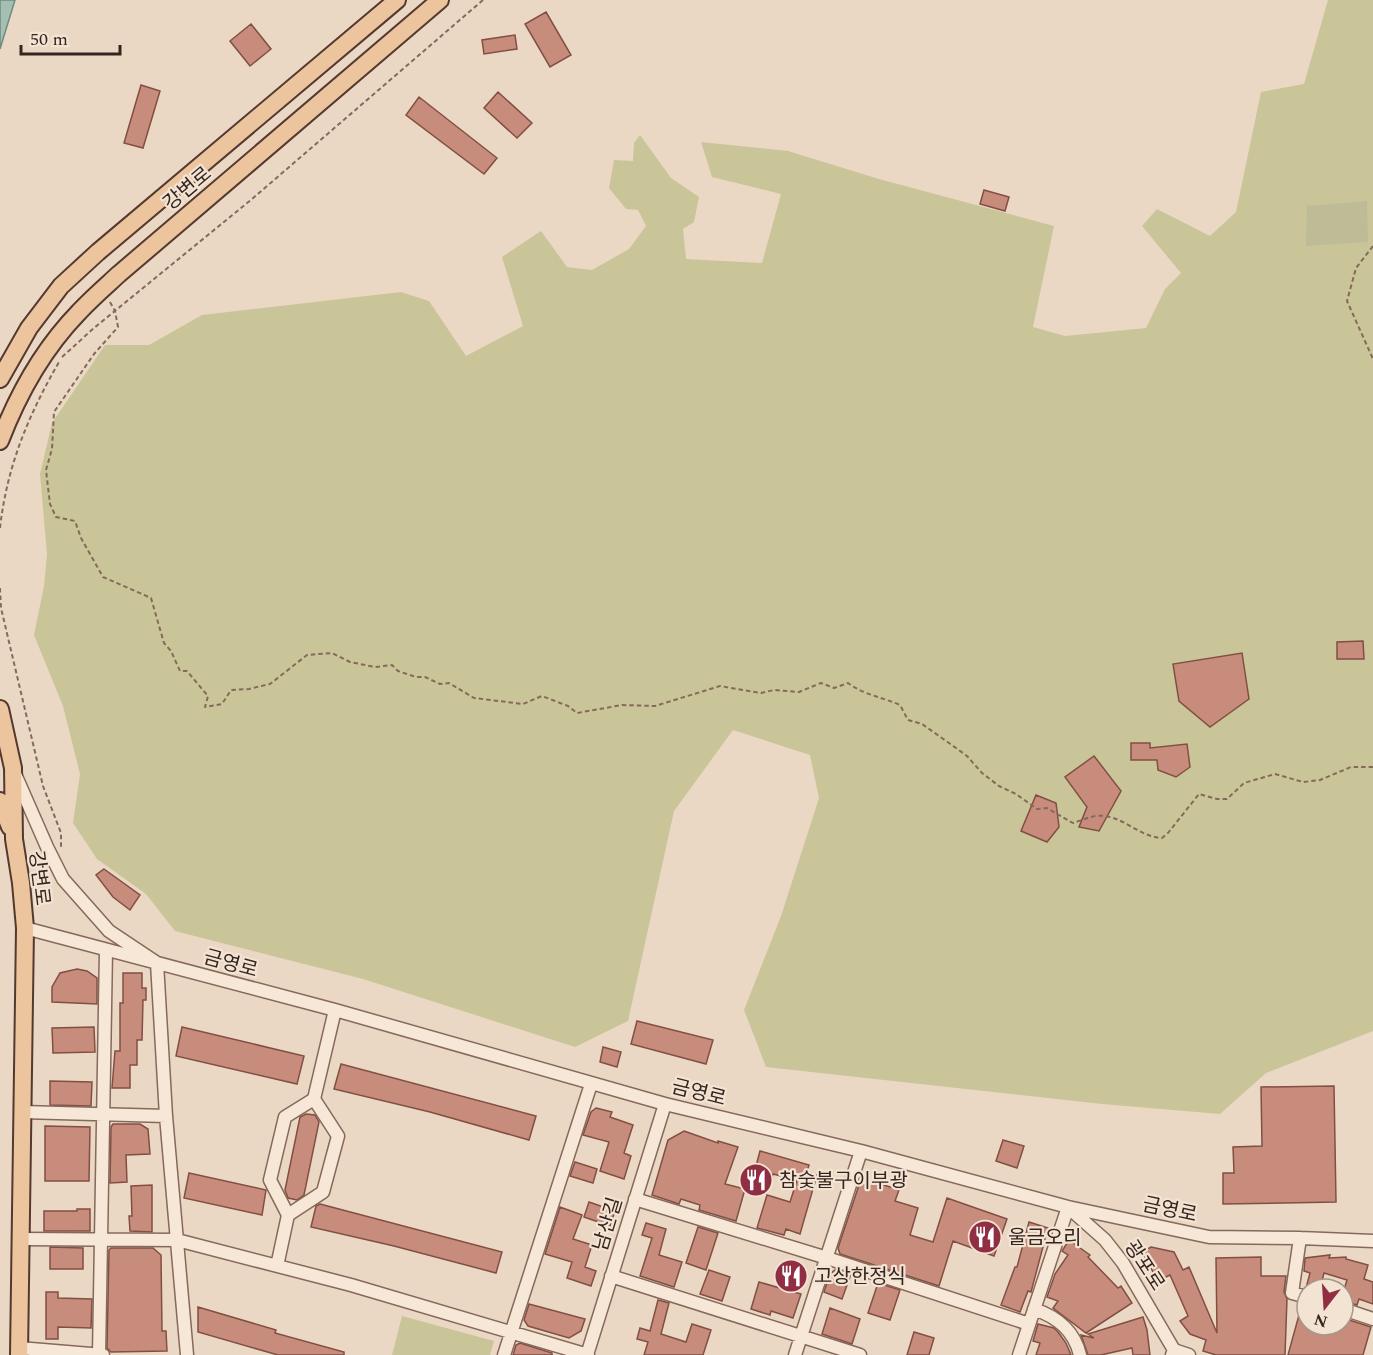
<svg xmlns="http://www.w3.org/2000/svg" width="1373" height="1355" viewBox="0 0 1373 1355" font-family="Spectral,'Noto Sans KR',serif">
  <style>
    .green { fill: #c9c598 }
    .cemetery { fill: #bebb97 }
    .water { fill: #a5bfb2; stroke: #6d8c7e; stroke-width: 1.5 }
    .building { fill: #c78c7c; stroke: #824f43; stroke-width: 1.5 }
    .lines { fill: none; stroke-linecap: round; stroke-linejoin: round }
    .minor-casing { stroke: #85695b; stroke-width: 15 }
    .major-casing { stroke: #53392f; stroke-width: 20 }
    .path { stroke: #85695b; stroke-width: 2; stroke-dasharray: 4.5 3; stroke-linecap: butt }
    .minor { stroke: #f7e7d6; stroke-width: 12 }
    .major { stroke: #ecc49e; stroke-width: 16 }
    .labels { text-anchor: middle; stroke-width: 4.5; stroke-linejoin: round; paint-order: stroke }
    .street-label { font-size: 20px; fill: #35251f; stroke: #f3e3d3 }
    .poi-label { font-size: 20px; fill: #35251f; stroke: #f3e3d3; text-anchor: start }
  </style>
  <rect width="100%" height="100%" fill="#ebd8c4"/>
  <path class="green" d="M 1328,0 L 1373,0 L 1373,1031 L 1266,1073 L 1220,1114 L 1102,1104 L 766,1067 L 744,1010 L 781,916 L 819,798 L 810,755 L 733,730 L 674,811 L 628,1021 L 575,1047 L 363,979 L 175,931 L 146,894 L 97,859 L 73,823 L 80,774 L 63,706 L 34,635 L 44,586 L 47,554 L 40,474 L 52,423 L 105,345 L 149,345 L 202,315 L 401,292 L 429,301 L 466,356 L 523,326 L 502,257 L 541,231 L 567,267 L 592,270 L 629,249 L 646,226 L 638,210 L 626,209 L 609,188 L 614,160 L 633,161 L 634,143 L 640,135 L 671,178 L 699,197 L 694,222 L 683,229 L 686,259 L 762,263 L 781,194 L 712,177 L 701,142 L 788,151 L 879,179 L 1054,226 L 1033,327 L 1065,336 L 1146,328 L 1165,289 L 1181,273 L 1142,226 L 1157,209 L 1210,236 L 1236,212 L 1261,92 L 1304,84 Z
    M 402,1316 L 494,1341 L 490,1355 L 392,1355 Z"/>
  <path class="cemetery" d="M 1367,201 L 1368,242 L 1306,246 L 1307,206 Z"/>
  <path class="water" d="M 0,0 L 15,0 L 0,49 Z"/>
  <path class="building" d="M 546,12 L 571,55 L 550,67 L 525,24 Z
    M 251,24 L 271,49 L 250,66 L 230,41 Z
    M 515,35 L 517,49 L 484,54 L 482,40 Z
    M 141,85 L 160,91 L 143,148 L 124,143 Z
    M 498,92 L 532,123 L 517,138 L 484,108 Z
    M 419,97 L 497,158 L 484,174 L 406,115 Z
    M 984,190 L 1009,197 L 1005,211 L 980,204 Z
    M 1363,641 L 1364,659 L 1337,659 L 1337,642 Z
    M 1242,653 L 1249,699 L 1210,727 L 1179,701 L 1173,664 Z
    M 1131,743 L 1150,743 L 1150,748 L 1187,744 L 1190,767 L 1176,777 L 1158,770 L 1157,760 L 1131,760 Z
    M 1094,756 L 1121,791 L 1099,831 L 1079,827 L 1087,807 L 1065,777 Z
    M 1036,795 L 1056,803 L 1059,827 L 1047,842 L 1021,831 Z
    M 104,869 L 140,895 L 130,910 L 113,897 L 96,875 Z
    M 77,969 L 87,971 L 97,978 L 97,1004 L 52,1002 L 52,987 L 60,973 Z
    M 123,973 L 142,973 L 142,988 L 146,988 L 146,1000 L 143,1000 L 142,1040 L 137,1040 L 137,1065 L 130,1065 L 130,1088 L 112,1088 L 115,1051 L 120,1051 L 120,1003 L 123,1003 Z
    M 637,1021 L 713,1040 L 706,1064 L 631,1044 Z
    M 94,1027 L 95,1052 L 53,1053 L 52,1028 Z
    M 182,1027 L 304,1056 L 297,1084 L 176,1056 Z
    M 603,1047 L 621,1052 L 617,1067 L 600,1062 Z
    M 341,1064 L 536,1116 L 529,1140 L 430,1112 L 334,1089 Z
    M 50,1081 L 92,1082 L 91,1106 L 50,1105 Z
    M 1334,1086 L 1336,1202 L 1223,1204 L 1223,1173 L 1234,1173 L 1233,1147 L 1262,1146 L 1261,1087 Z
    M 596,1108 L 612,1112 L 610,1117 L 633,1125 L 624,1153 L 631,1156 L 624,1179 L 600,1171 L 609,1142 L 583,1135 L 591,1112 Z
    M 306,1114 L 315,1115 L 319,1122 L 304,1195 L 297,1200 L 288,1198 L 285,1190 L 300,1117 Z
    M 113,1124 L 140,1124 L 148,1129 L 150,1154 L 126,1155 L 127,1182 L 110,1183 L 111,1127 Z
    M 45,1126 L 90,1127 L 89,1181 L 45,1181 Z
    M 684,1131 L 718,1143 L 718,1141 L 738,1147 L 725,1184 L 745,1189 L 736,1221 L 699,1210 L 700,1205 L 681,1199 L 679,1204 L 652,1195 L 668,1140 Z
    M 1003,1140 L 1024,1146 L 1017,1168 L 996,1161 Z
    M 760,1151 L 809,1165 L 807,1172 L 817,1175 L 800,1234 L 786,1229 L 784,1235 L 757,1228 L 767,1195 L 790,1202 L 797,1180 L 773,1174 L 770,1187 L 752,1181 Z
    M 575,1162 L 597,1169 L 593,1183 L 570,1176 Z
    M 189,1173 L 266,1190 L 262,1215 L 184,1198 Z
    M 866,1179 L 899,1190 L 895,1201 L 918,1208 L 910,1235 L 933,1242 L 947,1198 L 1007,1219 L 994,1256 L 953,1241 L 939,1286 L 840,1254 L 838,1248 L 860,1182 Z
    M 152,1185 L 152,1232 L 130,1231 L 129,1216 L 132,1216 L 131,1186 Z
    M 589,1202 L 615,1211 L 610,1226 L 584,1217 Z
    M 320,1204 L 502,1252 L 496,1273 L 394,1246 L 311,1227 L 316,1206 Z
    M 560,1207 L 582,1215 L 573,1239 L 592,1245 L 585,1267 L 596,1271 L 591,1286 L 567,1278 L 572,1262 L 545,1254 Z
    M 77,1209 L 90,1209 L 90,1231 L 44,1231 L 44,1211 L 77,1211 Z
    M 1029,1222 L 1048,1228 L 1031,1292 L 1028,1291 L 1020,1312 L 1001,1305 L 1015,1267 L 1017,1267 Z
    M 646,1223 L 666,1229 L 659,1255 L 682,1262 L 674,1287 L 640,1276 L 652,1238 L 642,1235 Z
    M 698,1227 L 718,1233 L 706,1270 L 686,1263 Z
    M 1069,1240 L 1090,1255 L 1088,1257 L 1118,1288 L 1121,1286 L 1132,1303 L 1086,1333 L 1053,1308 L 1058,1301 L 1047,1297 L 1055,1274 L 1068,1255 L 1062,1251 Z
    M 50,1247 L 83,1248 L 83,1269 L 50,1269 Z
    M 1151,1247 L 1174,1252 L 1183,1270 L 1189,1267 L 1217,1333 L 1216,1258 L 1261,1257 L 1261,1276 L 1286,1276 L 1284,1292 L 1287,1299 L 1285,1355 L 1216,1355 L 1203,1351 L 1206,1340 L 1190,1334 L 1180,1321 L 1188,1316 L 1170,1275 L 1158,1281 L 1142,1252 Z
    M 111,1248 L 153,1248 L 161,1255 L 162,1331 L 166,1331 L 167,1351 L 111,1352 L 107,1348 L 109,1250 Z
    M 1330,1255 L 1329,1258 L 1346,1257 L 1346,1259 L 1368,1265 L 1364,1279 L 1373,1282 L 1373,1304 L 1359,1299 L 1357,1305 L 1343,1301 L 1343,1293 L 1347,1280 L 1324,1273 L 1320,1289 L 1306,1288 L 1310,1273 L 1304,1271 L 1305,1258 Z
    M 836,1269 L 851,1274 L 842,1299 L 824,1292 L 830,1274 Z
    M 709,1270 L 730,1277 L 722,1301 L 700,1294 Z
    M 759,1282 L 801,1294 L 793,1318 L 771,1311 L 770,1315 L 751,1309 Z
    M 878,1283 L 900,1290 L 890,1320 L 868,1313 Z
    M 46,1292 L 58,1292 L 58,1298 L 92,1299 L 91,1328 L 58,1327 L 58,1339 L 46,1339 Z
    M 658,1300 L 669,1303 L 661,1334 L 686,1342 L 692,1324 L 711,1330 L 703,1355 L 644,1355 L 648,1342 L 637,1339 L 640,1328 L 650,1331 Z
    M 529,1304 L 585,1319 L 581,1331 L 569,1338 L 528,1326 L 524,1320 Z
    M 1302,1304 L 1307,1305 L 1307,1325 L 1343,1325 L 1343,1318 L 1371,1327 L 1363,1355 L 1288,1355 Z
    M 198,1307 L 276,1330 L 275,1333 L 344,1352 L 344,1355 L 278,1355 L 198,1332 Z
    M 830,1308 L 860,1319 L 852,1344 L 822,1334 Z
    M 1143,1317 L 1147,1330 L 1150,1355 L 1133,1355 L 1132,1348 L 1101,1355 L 1088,1355 L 1081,1335 L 1094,1338 L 1088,1334 Z
    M 1038,1324 L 1054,1328 L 1058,1332 L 1066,1343 L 1071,1355 L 1036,1355 L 1040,1343 L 1033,1341 Z
    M 914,1332 L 934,1338 L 929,1355 L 907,1355 Z
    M 520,1343 L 552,1353 L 552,1355 L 513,1355 L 516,1345 Z"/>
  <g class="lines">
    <g class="minor-casing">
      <path id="minor" d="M 15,774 L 47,847 L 63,879 L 109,931 L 157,963 L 166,1116 L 187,1355
        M 25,928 L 335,1010 L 665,1104 L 861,1151 L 1068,1207 L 1209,1237 L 1300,1238 L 1373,1241
        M 22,1112 L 166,1116
        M 635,1199 L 827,1258 L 1029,1324
        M 1069,1208 L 1105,1240 L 1123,1263 L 1174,1350 L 1172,1355
        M 288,1215 L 323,1192 L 338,1136 L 314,1099 L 335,1010
        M 1300,1238 L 1292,1293 L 1307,1297
        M 21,1239 L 177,1240 L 351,1285 L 588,1355
        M 277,1266 L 288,1215 L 270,1180 L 285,1117 L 314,1099
        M 611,1276 L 860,1355
        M 1034,1309 C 1057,1317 1074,1330 1080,1355
        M 1343,1309 L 1373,1319
        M 19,1348 L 103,1355
        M 1174,1350 L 1189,1355
        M 99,1355 L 106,950
        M 504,1355 L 591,1084
        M 587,1355 L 665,1104
        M 795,1355 L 861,1151
        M 1019,1355 L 1068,1207"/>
    </g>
    <g class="major-casing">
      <path id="major" d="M 0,379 L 29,328 L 61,286 L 98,252 L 397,0
        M 0,441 C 18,394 44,348 79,312 C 92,298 106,286 119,274 L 440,0
        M 0,709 L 13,768 L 14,839 L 21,883 L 25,928 L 19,1355
        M 0,801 L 10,827"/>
    </g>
    <path class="path" d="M 1373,246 L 1356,268 L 1347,301 L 1373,359
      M 110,302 L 115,311 L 118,327 L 94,354 L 54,412 L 52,449 L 46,470 L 50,504 L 56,517 L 75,521 L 81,538 L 103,577 L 151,598 L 164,643 L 171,651 L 180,671 L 187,671 L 208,696 L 205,707 L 222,704 L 231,690 L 249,689 L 270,684 L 307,655 L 332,653 L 350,662 L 375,667 L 392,665 L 398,671 L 416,677 L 425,677 L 440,684 L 449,683 L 474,698 L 523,704 L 542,696 L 568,706 L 577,713 L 622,705 L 655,706 L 720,686 L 761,693 L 774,690 L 799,692 L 821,683 L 834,688 L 848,683 C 864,695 882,697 900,705 L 908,720 L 922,724 L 949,743 L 967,756 L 982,773 L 999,786 L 1016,794 L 1037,809 L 1047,808 L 1073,823 C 1080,821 1088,817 1096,816 C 1121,813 1138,837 1162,838 L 1168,833 L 1199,794 L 1217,799 L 1227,799 L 1244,783 L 1275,774 L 1303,782 L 1320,780 L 1351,767 L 1373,767
      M 62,357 L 94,328 L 252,199 L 483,0
      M 0,528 C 7,466 28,416 59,362
      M 0,588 L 1,608 L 43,786 L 61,833 L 61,847"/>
    <use href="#minor" class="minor"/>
    <use href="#major" class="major"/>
  </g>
  <defs>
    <g id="restaurant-disc" transform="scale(1.725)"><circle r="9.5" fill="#902f43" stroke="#f3e3d3"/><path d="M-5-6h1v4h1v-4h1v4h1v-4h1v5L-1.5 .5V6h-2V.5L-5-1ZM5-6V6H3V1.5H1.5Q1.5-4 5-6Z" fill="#fff"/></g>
  </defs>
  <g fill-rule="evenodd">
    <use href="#restaurant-disc" x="756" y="1180"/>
    <use href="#restaurant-disc" x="985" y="1237"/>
    <use href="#restaurant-disc" x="791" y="1276"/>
  </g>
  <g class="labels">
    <g class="street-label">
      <text transform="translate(187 188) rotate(-40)" y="7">강변로</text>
      <text transform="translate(40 878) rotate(83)" y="7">강변로</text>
      <text transform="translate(231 963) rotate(15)" y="7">금영로</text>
      <text transform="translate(699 1092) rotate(14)" y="7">금영로</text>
      <text transform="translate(1170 1209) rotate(12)" y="7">금영로</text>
      <text transform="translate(607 1224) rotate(-73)" y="7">남산길</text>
      <text transform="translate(1145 1265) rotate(57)" y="7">광포로</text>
    </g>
    <g class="poi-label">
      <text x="779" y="1187">참숯불구이부광</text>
      <text x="1008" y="1244">울금오리</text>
      <text x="814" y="1283">고상한정식</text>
    </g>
  </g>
  <g transform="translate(1325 1307) rotate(197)"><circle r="28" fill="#f3e3d3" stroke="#a7978b" stroke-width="1.5"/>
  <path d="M0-4.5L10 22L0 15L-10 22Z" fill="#902f43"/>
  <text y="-9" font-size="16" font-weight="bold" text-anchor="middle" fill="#35251f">N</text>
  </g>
  <path d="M21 45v9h99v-9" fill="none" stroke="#35251f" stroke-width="3"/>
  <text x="30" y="45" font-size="18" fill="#35251f" stroke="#f3e3d3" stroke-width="4.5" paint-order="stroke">50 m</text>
</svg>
